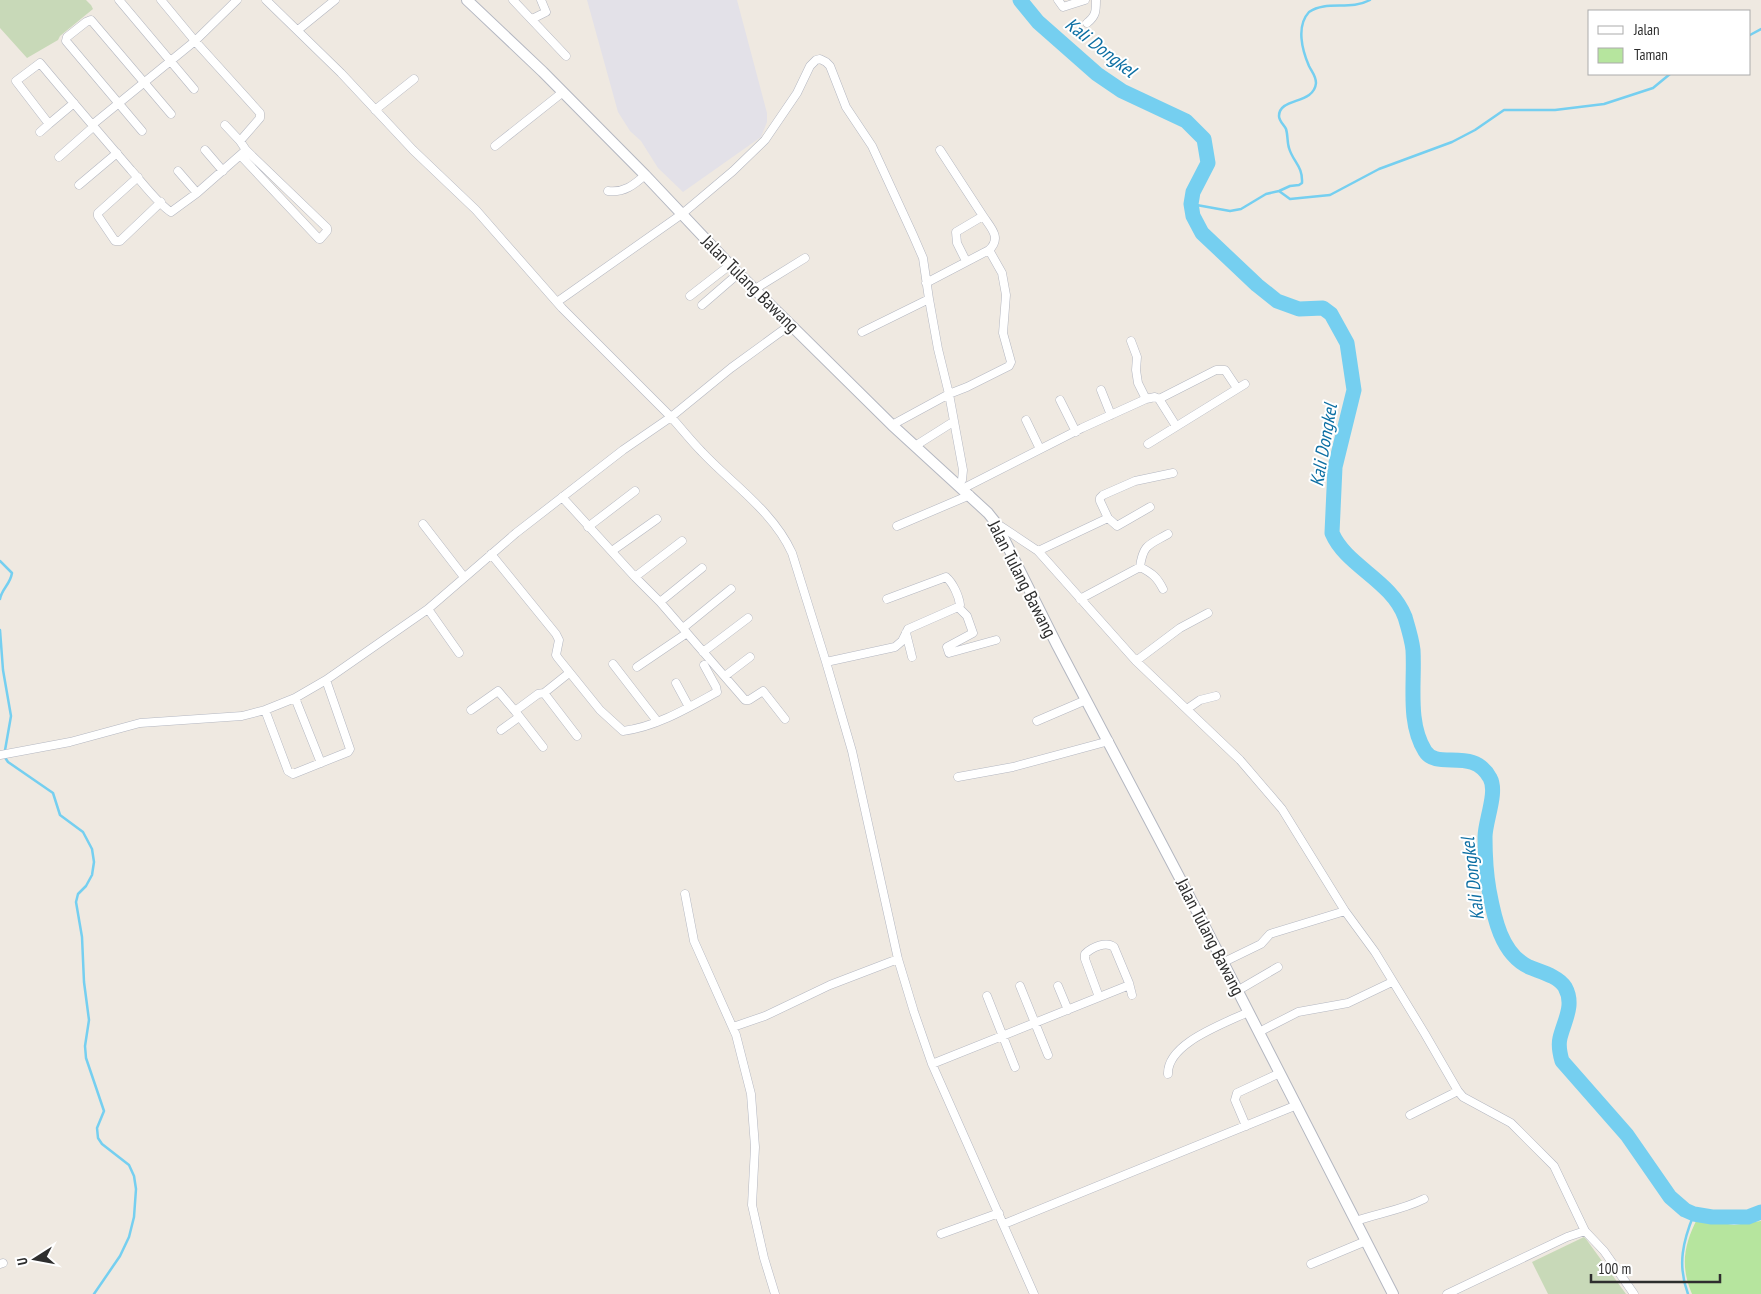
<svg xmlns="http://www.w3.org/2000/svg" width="1761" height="1294" viewBox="0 0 1761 1294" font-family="'PT Sans Narrow',sans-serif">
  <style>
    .industrial { fill: #e3e1e8 }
    .green { fill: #b6e59e }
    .cemetery { fill: #c8d9b8 }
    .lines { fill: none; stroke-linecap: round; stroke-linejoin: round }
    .stream { stroke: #75cff0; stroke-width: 2.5 }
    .river { stroke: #75cff0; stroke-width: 15 }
    .minor-casing { stroke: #b4b7c1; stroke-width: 9 }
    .tertiary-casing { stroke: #b4b7c1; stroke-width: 12 }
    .minor { stroke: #fff; stroke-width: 8 }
    .tertiary { stroke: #fff; stroke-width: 10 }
    .labels { text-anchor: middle; stroke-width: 4; stroke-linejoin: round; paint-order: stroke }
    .street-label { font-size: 18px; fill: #2e2e2e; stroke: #fff }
    .water-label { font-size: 19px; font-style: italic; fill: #0d6fa3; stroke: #fff }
  </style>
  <rect width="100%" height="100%" fill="#efe9e1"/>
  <path class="industrial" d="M 587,0 L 737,0 L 767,113 L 767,122 L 761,137 L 683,192 L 658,168 L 641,141 L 630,131 L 618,112 Z"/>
  <path class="green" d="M 1697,1219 L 1734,1225 L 1761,1221 L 1761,1294 L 1692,1294 C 1680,1266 1684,1245 1697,1219 Z"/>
  <path class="cemetery" d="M 0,0 L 86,0 L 91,5 L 93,9 L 60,36 L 58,40 L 27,58 L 0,28 Z
    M 1584,1237 L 1586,1239 L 1626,1294 L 1548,1294 L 1532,1262 Z"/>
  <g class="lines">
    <path class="stream" d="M 1750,35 L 1761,29
      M 1279,191 L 1290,199 L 1330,195 L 1379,169 L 1452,142 L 1475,130 L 1504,110 L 1555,110 L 1604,104 L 1653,88 L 1670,74
      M 1191,204 L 1230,211 L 1241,209 L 1266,194 L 1279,191 L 1290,186 L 1299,185 L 1302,183 C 1303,166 1293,162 1289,148 C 1287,142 1288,135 1286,129 C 1284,125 1279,121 1279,116 C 1279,97 1314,105 1316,83 C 1316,76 1312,72 1309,66 C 1302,50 1296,26 1309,12 C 1327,0 1350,11 1370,0
      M 0,561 L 12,573 C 10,585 2,588 0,599
      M 0,630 L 3,670 L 11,716 L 4,756 L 8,762 L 53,793 L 60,815 L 83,832 L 92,849 L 94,862 L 92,875 L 86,886 L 78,894 L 76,902 L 82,937 L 84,982 L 89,1020 L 85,1046 L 86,1058 L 104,1111 L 97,1128 L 98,1138 L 102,1144 L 129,1165 L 134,1176 L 136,1189 L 134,1217 L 129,1237 L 120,1256 L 94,1294
      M 1688,1294 C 1677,1265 1683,1241 1694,1214"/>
    <path class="river" d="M 1020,0 L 1038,22 L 1097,74 L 1122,91 L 1186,121 L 1204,139 L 1208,163 L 1193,192 L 1191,204 L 1193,216 L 1202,233 L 1257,285 L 1277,301 L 1299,309 L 1323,308 L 1331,314 L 1347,343 L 1354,390 L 1335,467 L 1332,533 C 1346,566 1391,580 1405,617 C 1408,627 1412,640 1413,650 C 1415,683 1407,722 1425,751 C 1437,771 1473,746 1490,778 C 1498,792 1485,821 1485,837 C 1485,854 1486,873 1489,890 C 1494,917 1501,954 1529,967 C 1541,972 1558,976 1565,987 C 1575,1005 1564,1021 1560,1038 C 1558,1046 1560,1054 1562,1061 L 1627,1135 L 1670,1197 L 1685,1210 L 1694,1214 L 1712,1217 L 1748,1217 L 1761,1212"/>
    <g class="minor-casing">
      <path id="minor" d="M 119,0 L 194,89
        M 161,0 L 195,41 L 260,113 L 260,118 L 240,141
        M 266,0 L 341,73 L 413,150 L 476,210 L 562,308 L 671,417 L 623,450 L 516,533 L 428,609 L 326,680 L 295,698 L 265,710 L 288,771 L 293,774 L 348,752 L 350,749 L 326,680
        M 513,0 L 566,56
        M 1058,0 L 1063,7 L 1085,0
        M 532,19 L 546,12 L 541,0
        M 1087,23 C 1096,16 1096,11 1096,0
        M 298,30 L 335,0
        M 74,103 L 49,124 L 16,81 L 40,63 C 70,99 100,134 131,170 C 141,181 159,205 171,212 L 197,193 L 246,150 L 240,141 L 225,125
        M 375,110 L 414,79
        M 92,125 L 195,41 L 237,0
        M 142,131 L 66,41 L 67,37 L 86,22 L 91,20 L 171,114
        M 40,132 L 49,124
        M 495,146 L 563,92
        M 205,150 L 223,171
        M 940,150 L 983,216 L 956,232 L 957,243 L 966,261
        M 241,156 L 319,239 L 320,239 L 327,231 L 327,228 L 246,150
        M 59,157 L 93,127
        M 178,171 L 197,193
        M 138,177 L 98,213 L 98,216 L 115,241 L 120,241 L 161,202
        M 79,185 L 117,153
        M 608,191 C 624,193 634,185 645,175
        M 926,283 L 989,250 C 1002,238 991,228 983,216
        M 755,289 L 805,258
        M 690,296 L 730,265
        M 557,302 L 682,214 L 733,171 L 765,140 L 797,93 L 810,66 L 816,60 L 820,59 L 826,62 L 830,66 L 846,107 L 872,146 L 913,235 L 923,258 L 929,299
        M 702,305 L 739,273
        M 790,325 L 731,368 L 671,417 C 681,428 691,441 702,452 C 732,484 773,511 792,553 L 826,662 L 852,751 L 898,959 L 914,1012 L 932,1064 L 1034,1294
        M 862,332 L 929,299 L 938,349 L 949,394 L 892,425
        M 1131,341 L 1137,357 L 1136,370 L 1138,383 L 1146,399
        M 1101,390 L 1111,415
        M 1159,399 L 1216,370 L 1225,370 L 1237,388
        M 1060,400 L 1076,432
        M 1026,420 L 1040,449
        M 1148,444 L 1245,384
        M 915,446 L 953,422
        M 957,485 L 962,480 L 963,470 L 949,394 L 967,387 L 1009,366 L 1011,362 L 1003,333 L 1006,295 L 1002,273 L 989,250
        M 962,489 L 1082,428 L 1146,399 L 1155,397 L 1159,399 L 1176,426
        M 562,497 L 635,577 L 660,602 L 745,700 L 749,700 L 763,691 L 785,719
        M 1108,518 L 1117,526 L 1150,507
        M 996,523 L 1038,551 L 1136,661 L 1240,760 L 1282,809 L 1345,911 L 1375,952 L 1425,1034 L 1458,1091 L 1463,1097 L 1511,1123 L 1554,1166 L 1585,1231 L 1604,1251 L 1634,1294
        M 423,524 L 464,577
        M 897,526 L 970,495
        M 588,527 L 635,491
        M 612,551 L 657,519
        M 1038,551 L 1108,518 L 1100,501 L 1100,498 L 1103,495 L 1135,481 L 1173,473
        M 491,554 L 556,634 L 559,640 L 556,655 L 558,658 L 600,710 L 623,731 C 656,727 688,708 717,692 L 716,687 L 704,665
        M 1140,567 C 1143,544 1149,545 1168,534
        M 635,577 L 682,541
        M 1080,599 L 1140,567 C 1152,573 1157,577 1163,589
        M 660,602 L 702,568
        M 958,607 L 967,616 L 973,633 L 947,647 L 949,653 L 996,640
        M 428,609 L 459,653
        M 683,628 L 731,589
        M 906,633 L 912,657
        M 703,652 L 748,618
        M 1136,661 L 1180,628 L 1208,613
        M 826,662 L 895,647 L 902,641 L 908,629 L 958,607 L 960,605 C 959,596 953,583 946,577 L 887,599
        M 613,664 L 657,721
        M 637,667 L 687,633
        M 569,673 L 544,693 L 577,736
        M 725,676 L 750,657
        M 676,683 L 689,707
        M 295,698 L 321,763
        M 1187,709 L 1200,700 L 1216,696
        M 471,710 L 498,691 L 515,711
        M 1037,721 L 1086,700
        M 501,730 L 519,717
        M 543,747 L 515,711 L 538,694 L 544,693
        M 0,755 L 70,742 L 140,723 L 242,716 L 265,710
        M 958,777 L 1013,767 L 1109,741
        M 685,894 L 694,941 L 736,1035 L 751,1094 L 755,1147 L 752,1205 L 764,1258 L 775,1294
        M 1224,962 L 1261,944 L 1270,934 L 1345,911
        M 1129,983 L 1132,995
        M 1020,986 L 1048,1055
        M 1058,986 L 1068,1010
        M 1237,991 L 1278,967
        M 987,996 L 1015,1067
        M 733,1027 L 765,1016 L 830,985 L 898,959
        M 1259,1032 L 1298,1012 L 1348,1003 L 1392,982
        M 932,1064 L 1127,986 L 1129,983 L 1114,947 C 1106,941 1092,947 1085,954 L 1085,959 L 1099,997
        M 1168,1074 C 1167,1043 1224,1024 1248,1012
        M 1410,1115 L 1458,1091
        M 1246,1126 L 1235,1100 L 1237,1093 L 1280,1073
        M 1356,1221 C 1379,1213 1402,1210 1424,1199
        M 1004,1224 L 1297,1105
        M 941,1234 L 999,1213
        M 0,1264 L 3,1263
        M 1311,1264 L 1366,1241
        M 1447,1294 L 1567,1237 L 1585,1231"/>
    </g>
    <g class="tertiary-casing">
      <path id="tertiary" d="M 467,0 L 543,72 L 645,175 L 730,265 L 892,425 L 988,513 L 996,523 L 1057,645 L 1185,888 L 1393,1294"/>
    </g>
    <use href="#minor" class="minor"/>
    <use href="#tertiary" class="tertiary"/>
  </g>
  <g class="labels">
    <g class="street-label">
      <text transform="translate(750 284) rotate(45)" y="6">Jalan Tulang Bawang</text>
      <text transform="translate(1022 579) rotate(63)" y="6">Jalan Tulang Bawang</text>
      <text transform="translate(1210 937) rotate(63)" y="6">Jalan Tulang Bawang</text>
    </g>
    <g class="water-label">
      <text transform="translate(1101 47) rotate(38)" y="7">Kali Dongkel</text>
      <text transform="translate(1323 445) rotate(-80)" y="7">Kali Dongkel</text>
      <text transform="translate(1472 879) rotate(-97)" y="7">Kali Dongkel</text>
    </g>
  </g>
  <rect x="1588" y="10" width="162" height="65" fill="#ffffff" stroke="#ababab"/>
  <rect x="1598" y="26" width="25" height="8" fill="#ffffff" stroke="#ababab"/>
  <text x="1634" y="35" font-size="15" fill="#2e2e2e">Jalan</text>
  <rect x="1598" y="48" width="25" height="15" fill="#b6e59e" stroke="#ababab"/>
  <text x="1634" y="60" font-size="15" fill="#2e2e2e">Taman</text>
  <g transform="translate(35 1259) rotate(259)" stroke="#ffffff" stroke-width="4" paint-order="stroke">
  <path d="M0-4L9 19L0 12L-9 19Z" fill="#2e2e2e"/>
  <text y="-8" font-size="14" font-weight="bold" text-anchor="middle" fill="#2e2e2e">U</text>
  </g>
  <path d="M1591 1274v8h129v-8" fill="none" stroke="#2e2e2e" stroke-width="2.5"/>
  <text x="1598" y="1274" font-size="15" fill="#2e2e2e" stroke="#ffffff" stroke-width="4" paint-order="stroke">100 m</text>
</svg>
